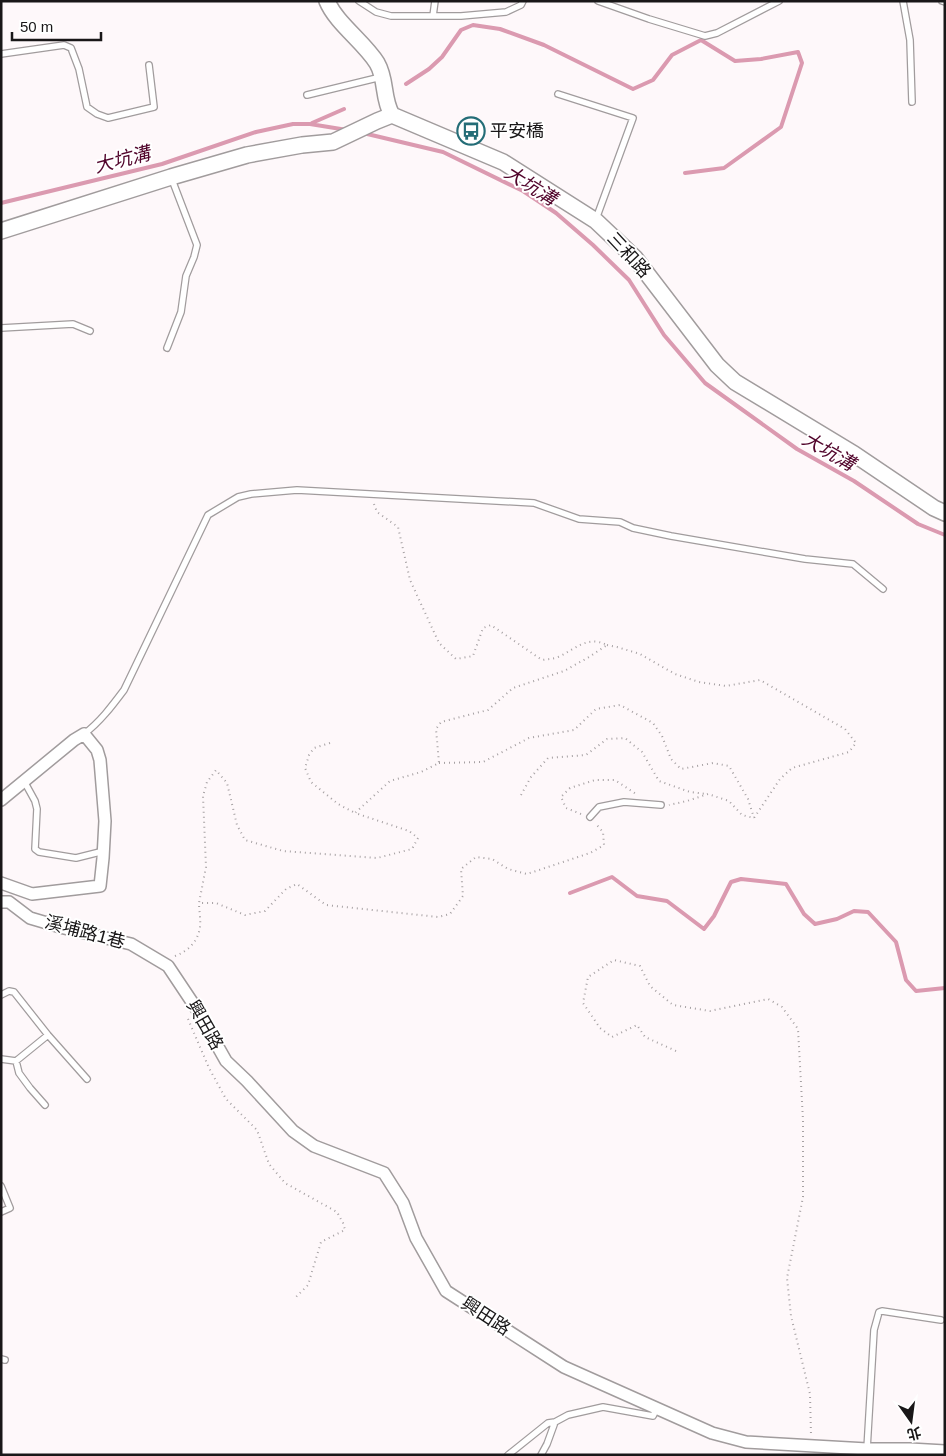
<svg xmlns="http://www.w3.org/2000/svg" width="946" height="1456" viewBox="0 0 946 1456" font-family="Helvetica,'Noto Sans TC',sans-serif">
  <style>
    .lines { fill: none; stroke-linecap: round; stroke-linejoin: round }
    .stream { stroke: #db9ab0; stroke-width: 4 }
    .lane-casing { stroke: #a19c9d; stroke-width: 8 }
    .street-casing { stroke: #a19c9d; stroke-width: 14 }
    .secondary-casing { stroke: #a19c9d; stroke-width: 18 }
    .path { stroke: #a6a1a3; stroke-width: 2; stroke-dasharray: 1 4; stroke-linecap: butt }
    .lane { stroke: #fff; stroke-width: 5.5 }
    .street { stroke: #fff; stroke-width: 11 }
    .secondary { stroke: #fff; stroke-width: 15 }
    .labels { text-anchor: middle; stroke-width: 4; stroke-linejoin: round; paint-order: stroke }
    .poi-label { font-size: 18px; fill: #191718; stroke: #fff; text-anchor: start }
    .street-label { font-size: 18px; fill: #191718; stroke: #fff }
    .water-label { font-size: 19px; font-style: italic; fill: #51042b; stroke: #fff }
  </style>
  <rect width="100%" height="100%" fill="#fef8fa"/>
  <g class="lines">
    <path class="stream" d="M 406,84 L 429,69 L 442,57 L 461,30 L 473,25 L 500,29 L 544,45 L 633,89 L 653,80 L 672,55 L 701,40 L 735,61 L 761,59 L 798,52 L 802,63 L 781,127 L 724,168 L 685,173
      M 312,123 L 344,109
      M 363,133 L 443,152 L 523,191 L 556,213 L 593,245 L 629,280 L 664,335 L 705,383 L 797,449 L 854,481 L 918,524 L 945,535
      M 1,203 L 162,164 L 256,132 L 293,124 L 310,124 L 347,130
      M 570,893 L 612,877 L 637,896 L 667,901 L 704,929 L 714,916 L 731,882 L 741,879 L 786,884 L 804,914 L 815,924 L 837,919 L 854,911 L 868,912 L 896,942 L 906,980 L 916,991 L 945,988"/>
    <g class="lane-casing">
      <path id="lane" d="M 359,1 L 376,12 L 391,16 L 461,16 L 506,12 L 521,5 L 523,1
        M 598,1 L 649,19 L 705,36 L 717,33 L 779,1
        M 903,1 L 910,40 L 912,102
        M 942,1 L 945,2
        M 433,16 L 435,1
        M 1,54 L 64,45 L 71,48 L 79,69 L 87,107 L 97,114 L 108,118 L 154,107 L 149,65
        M 558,94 L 633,118 L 596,219
        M 307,95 L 381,77
        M 1,328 L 73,324 L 90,331
        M 167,348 L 181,312 L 186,276 L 194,257 L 197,245 L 171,177
        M 84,734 C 100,722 112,706 124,690 L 208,515 L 238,497 L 251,494 L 297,490 L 534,503 L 579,519 L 620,522 L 633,528 L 671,536 L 805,559 L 853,564 L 883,589
        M 24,781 L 35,801 L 37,809 L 35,849 L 39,852 L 76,858 L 104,851
        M 590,817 L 599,807 L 624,802 L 661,805
        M 1,995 L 9,991 L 14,992 L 48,1035 L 87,1079
        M 1,1059 L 16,1061
        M 45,1105 L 30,1088 L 19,1073 L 16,1061 L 48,1035
        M 1,1186 L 10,1208 L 1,1212
        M 1,1359 L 5,1360
        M 867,1449 L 874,1330 L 879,1312 L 882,1311 L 941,1320
        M 508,1455 L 548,1423 L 555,1422 L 568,1415 L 603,1407 L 653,1416 L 657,1408
        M 541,1455 L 547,1444 L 555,1422"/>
    </g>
    <g class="street-casing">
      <path id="street" d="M 1,800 L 74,740 L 84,734 L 97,750 L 100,760 L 105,821 L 103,858 L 100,886 L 32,894 L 1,883
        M 1,902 L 9,902 L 30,918 L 64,928 L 131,944 L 168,966 L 196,1008 L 226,1061 L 247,1081 L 293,1131 L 314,1146 L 384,1173 L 403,1203 L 416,1238 L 446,1291 L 564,1367 L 712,1433 L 746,1442 L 867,1449 L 910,1449 L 945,1451"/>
    </g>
    <g class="secondary-casing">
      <path id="secondary" d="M 327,1 C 336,23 364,42 377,63 C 387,80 382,98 392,115 L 503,162 L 596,221 L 635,258 L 717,365 L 735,382 L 854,454 L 934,508 L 945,513
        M 1,231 L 171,177 L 247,155 L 302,145 L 333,142 L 377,121 L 392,115"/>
    </g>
    <path class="path" d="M 374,504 L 377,512 L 398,527 L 410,580 L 439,643 L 456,659 L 473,656 L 483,628 L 491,625 L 542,660 C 548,659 553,659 558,657 C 576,649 587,635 607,645 L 589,657 L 564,671 L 513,688 L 488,710 L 441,722 L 436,729 L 439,763 L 421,772 L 390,781 L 355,813 L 409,831 L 418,838 L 412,849 L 377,858 L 283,851 L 245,840 L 237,825 L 227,783 L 216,770 L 207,782 L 203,796 L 206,867 L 199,903 L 216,903 L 245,915 L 265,911 L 286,889 L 297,884 L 326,905 L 438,917 L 450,914 L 463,896 L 461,869 L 476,857 L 492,859 L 508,869 L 527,874 L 590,853 L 604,845 L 603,832 L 596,824
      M 607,645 L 617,647 L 640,654 L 675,674 L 699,682 L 726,686 L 760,680 L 845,729 L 856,743 L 849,752 L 792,768 L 780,779 L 754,818 L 742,815 L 729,801 L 708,794 L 687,801 L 669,805
      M 330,743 L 314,748 L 309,755 L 305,768 L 311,782 L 338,804 L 355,813
      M 439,763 L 483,762 L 529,738 L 574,730 L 596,709 L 620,705 L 653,723 L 662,736 L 671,759 L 681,769 L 713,763 L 729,766 L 748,799 L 754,818
      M 521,795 L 531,777 L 548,758 L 586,755 L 607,739 L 625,738 L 642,752 L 659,781 L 690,792 L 706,794
      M 581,814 L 566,808 L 561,797 L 570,788 L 595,780 L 615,780 L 636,794
      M 175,956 C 188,951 198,942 200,927 C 201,920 199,910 199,903
      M 188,1019 L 209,1068 L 226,1099 L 257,1130 L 269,1164 L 285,1183 L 337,1212 L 343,1223 L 345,1230 L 321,1242 L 308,1285 L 296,1297
      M 676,1051 L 645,1037 L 637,1025 L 612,1037 L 600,1028 L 583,1003 L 588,977 L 614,960 L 640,966 L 650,986 L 673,1005 L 710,1011 L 768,999 L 782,1007 L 798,1029 L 803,1120 L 803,1197 L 787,1278 L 791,1316 L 810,1394 L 811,1435"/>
    <use href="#lane" class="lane"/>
    <use href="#street" class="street"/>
    <use href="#secondary" class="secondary"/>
  </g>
  <defs>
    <g id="bus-ring" transform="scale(1.4375)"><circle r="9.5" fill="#fff" stroke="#246d77" stroke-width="1.5"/><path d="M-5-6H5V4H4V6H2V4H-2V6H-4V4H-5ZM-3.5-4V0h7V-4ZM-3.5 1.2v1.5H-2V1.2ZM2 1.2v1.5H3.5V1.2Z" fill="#246d77"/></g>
  </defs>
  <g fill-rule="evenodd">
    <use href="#bus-ring" x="471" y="131"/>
  </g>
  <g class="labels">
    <g class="poi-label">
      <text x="490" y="137">平安橋</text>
    </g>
    <g class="street-label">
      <text transform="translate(629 255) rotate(47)" y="6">三和路</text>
      <text transform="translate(85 932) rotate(15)" y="6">溪埔路1巷</text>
      <text transform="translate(205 1025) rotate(60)" y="6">興田路</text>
      <text transform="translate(486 1316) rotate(33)" y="6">興田路</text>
    </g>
    <g class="water-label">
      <text transform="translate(122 159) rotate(-14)" y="7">大坑溝</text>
      <text transform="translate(531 185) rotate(32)" y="7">大坑溝</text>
      <text transform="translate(829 451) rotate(30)" y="7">大坑溝</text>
    </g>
  </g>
  <rect width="946" height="1456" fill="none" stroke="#191718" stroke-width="5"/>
  <g transform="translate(911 1421) rotate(166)" stroke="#ffffff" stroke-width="4" paint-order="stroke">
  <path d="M0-4L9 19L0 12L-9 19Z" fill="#191718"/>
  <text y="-8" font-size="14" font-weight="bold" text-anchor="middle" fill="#191718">北</text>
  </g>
  <path d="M12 32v8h89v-8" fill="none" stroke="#191718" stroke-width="2.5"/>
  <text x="20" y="32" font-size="15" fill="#191718" stroke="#ffffff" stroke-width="4" paint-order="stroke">50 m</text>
</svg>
